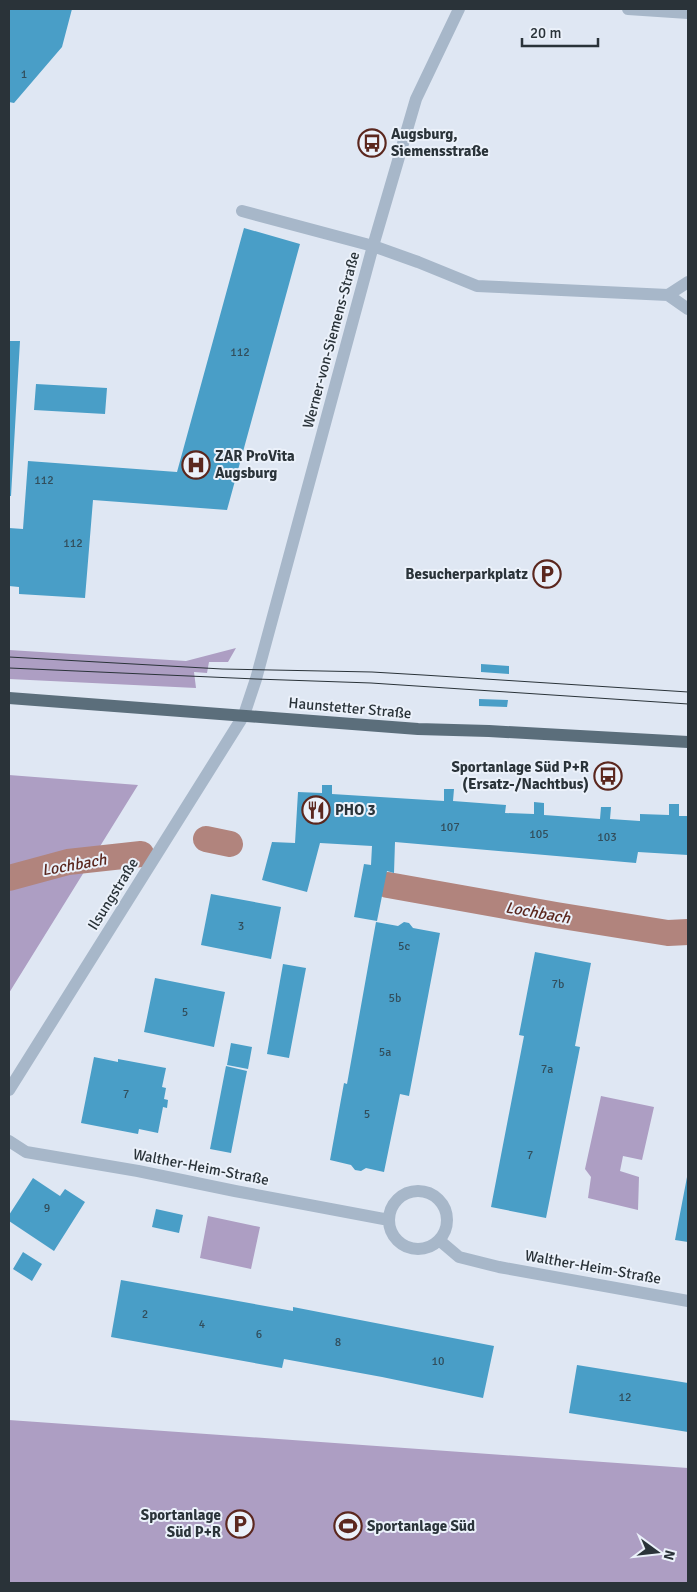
<svg xmlns="http://www.w3.org/2000/svg" width="697" height="1592" viewBox="0 0 697 1592" font-family="Signika,sans-serif">
  <style>
    .green { fill: #ad9ec3 }
    .lines { fill: none; stroke-linecap: round; stroke-linejoin: round }
    .canal { stroke: #b1847d; stroke-width: 26 }
    .building { fill: #499ec7 }
    .minor { stroke: #a7b7c9; stroke-width: 12 }
    .major { stroke: #5b6e7b; stroke-width: 12 }
    .tram { stroke: #2a3339; stroke-width: 1 }
    .labels { text-anchor: middle; stroke-width: 4; stroke-linejoin: round; paint-order: stroke }
    .number-label { font-size: 12px; fill: #324e5c }
    .poi-label { font-size: 15px; font-weight: bold; fill: #2a3339; stroke: #ebf1fa; text-anchor: start }
    .street-label { font-size: 15px; fill: #2a3339; stroke: #ebf1fa }
    .water-label { font-size: 16px; font-style: italic; fill: #5b271e; stroke: #ebf1fa }
  </style>
  <rect width="100%" height="100%" fill="#dfe7f3"/>
  <path class="green" d="M 236,648 L 228,662 L 209,662 L 207,673 L 194,672 L 196,688 L 9,679 L 9,650 L 186,661 Z
    M 9,775 L 138,785 L 9,993 Z
    M 601,1096 L 654,1107 L 642,1160 L 623,1156 L 620,1171 L 639,1177 L 638,1210 L 588,1198 L 591,1177 L 585,1169 Z
    M 208,1216 L 260,1227 L 251,1269 L 200,1258 Z
    M 9,1420 L 688,1468 L 688,1583 L 9,1583 Z"/>
  <g class="lines">
    <path class="canal" d="M 206,839 L 230,844
      M 9,878 L 68,862 L 141,854
      M 388,885 L 556,915 L 668,933 L 688,932"/>
  </g>
  <path class="building" d="M 9,9 L 72,9 L 62,47 L 14,103 L 9,102 Z
    M 244,228 L 300,244 L 227,510 L 93,500 L 85,598 L 19,594 L 19,587 L 9,586 L 9,528 L 23,529 L 28,461 L 177,472 Z
    M 9,341 L 20,341 L 11,496 L 9,496 Z
    M 36,384 L 107,388 L 105,414 L 34,410 Z
    M 481,664 L 509,666 L 509,674 L 481,672 Z
    M 479,699 L 508,700 L 507,707 L 479,706 Z
    M 322,785 L 332,785 L 332,794 L 444,801 L 444,789 L 454,789 L 453,801 L 506,805 L 505,813 L 534,814 L 534,802 L 544,803 L 544,815 L 600,819 L 601,807 L 611,807 L 610,819 L 640,821 L 640,814 L 669,815 L 669,804 L 679,804 L 679,816 L 688,816 L 688,855 L 638,852 L 636,863 L 395,842 L 394,873 L 387,871 L 377,921 L 354,917 L 364,864 L 371,865 L 372,846 L 320,843 L 307,892 L 262,880 L 272,842 L 295,843 L 298,792 L 322,793 Z
    M 211,894 L 281,907 L 271,959 L 201,945 Z
    M 376,922 L 398,926 L 404,922 L 409,923 L 413,928 L 440,933 L 409,1096 L 400,1094 L 384,1172 L 366,1168 L 361,1171 L 355,1170 L 351,1165 L 330,1160 L 344,1083 L 347,1084 Z
    M 535,952 L 591,963 L 575,1046 L 580,1047 L 546,1218 L 491,1207 L 524,1036 L 519,1035 Z
    M 283,964 L 306,968 L 289,1058 L 267,1054 Z
    M 155,978 L 225,992 L 214,1047 L 144,1032 Z
    M 231,1043 L 252,1047 L 248,1069 L 227,1065 Z
    M 94,1057 L 118,1062 L 118,1059 L 166,1068 L 162,1087 L 166,1088 L 164,1099 L 168,1100 L 167,1108 L 163,1107 L 158,1133 L 139,1129 L 138,1134 L 81,1123 Z
    M 226,1066 L 247,1071 L 231,1153 L 210,1149 Z
    M 687,1177 L 688,1177 L 688,1242 L 675,1240 Z
    M 33,1178 L 60,1196 L 65,1189 L 85,1202 L 54,1251 L 9,1221 L 9,1215 Z
    M 156,1209 L 183,1215 L 179,1233 L 152,1227 Z
    M 23,1252 L 42,1264 L 32,1281 L 13,1269 Z
    M 121,1280 L 293,1311 L 293,1307 L 494,1346 L 483,1398 L 382,1377 L 284,1359 L 282,1368 L 111,1337 Z
    M 577,1365 L 688,1383 L 688,1432 L 569,1413 Z"/>
  <g class="lines">
    <path class="minor" d="M 628,9 L 688,13
      M 242,211 L 373,246 L 418,262 L 477,286 L 668,295
      M 688,282 L 668,295 L 688,309
      M 9,1090 L 244,715 L 256,679 L 373,246 L 416,99 L 459,9
      M 9,1141 L 26,1152 L 138,1171 L 235,1191 L 389,1220
      M389 1220a29 29 0 1 1 58 0a29 29 0 1 1-58 0Z
      M 439,1240 L 459,1257 L 499,1267 L 688,1301"/>
    <path class="major" d="M 9,698 L 418,729 L 489,731 L 688,742"/>
    <path class="tram" d="M 9,657 L 222,669 L 372,672 L 423,675 L 688,692
      M 9,668 L 256,679 L 371,683 L 688,704"/>
  </g>
  <defs>
    <g id="bus-ring" transform="scale(1.4375)"><circle r="9.5" fill="#ebf1fa" stroke="#5b271e" stroke-width="1.5"/><path d="M-5-6H5V4H4V6H2V4H-2V6H-4V4H-5ZM-3.5-4V0h7V-4ZM-3.5 1.2v1.5H-2V1.2ZM2 1.2v1.5H3.5V1.2Z" fill="#5b271e"/></g>
    <g id="hospital-ring" transform="scale(1.4375)"><circle r="9.5" fill="#ebf1fa" stroke="#5b271e" stroke-width="1.5"/><path d="M-5-5h3v3.5h4V-5h3V5h-3V1.5h-4V5h-3Z" fill="#5b271e"/></g>
    <g id="parking-ring" transform="scale(1.4375)"><circle r="9.5" fill="#ebf1fa" stroke="#5b271e" stroke-width="1.5"/><path d="M-3.5-5.5H1a3.5 3.5 0 0 1 0 7H-1V5.5H-3.5ZM-1-3.4V-.6H.8a1.4 1.4 0 0 0 0-2.8Z" fill="#5b271e"/></g>
    <g id="restaurant-ring" transform="scale(1.4375)"><circle r="9.5" fill="#ebf1fa" stroke="#5b271e" stroke-width="1.5"/><path d="M-5-6h1v4h1v-4h1v4h1v-4h1v5L-1.5 .5V6h-2V.5L-5-1ZM5-6V6H3V1.5H1.5Q1.5-4 5-6Z" fill="#5b271e"/></g>
    <g id="stadium-ring" transform="scale(1.4375)"><circle r="9.5" fill="#ebf1fa" stroke="#5b271e" stroke-width="1.5"/><path d="M0-5a6.5 5 0 1 0 0 10a6.5 5 0 1 0 0-10ZM-3.5-1.8h7v3.6h-7Z" fill="#5b271e"/></g>
  </defs>
  <g fill-rule="evenodd">
    <use href="#bus-ring" x="372" y="143"/>
    <use href="#hospital-ring" x="196" y="465"/>
    <use href="#parking-ring" x="547" y="574"/>
    <use href="#bus-ring" x="608" y="776"/>
    <use href="#restaurant-ring" x="316" y="810"/>
    <use href="#parking-ring" x="240" y="1524"/>
    <use href="#stadium-ring" x="348" y="1526"/>
  </g>
  <g class="labels">
    <g class="number-label">
      <text x="24" y="78">1</text>
      <text x="240" y="356">112</text>
      <text x="44" y="484">112</text>
      <text x="73" y="547">112</text>
      <text x="450" y="831">107</text>
      <text x="539" y="838">105</text>
      <text x="607" y="841">103</text>
      <text x="241" y="930">3</text>
      <text x="404" y="950">5c</text>
      <text x="558" y="988">7b</text>
      <text x="395" y="1002">5b</text>
      <text x="185" y="1016">5</text>
      <text x="385" y="1056">5a</text>
      <text x="547" y="1073">7a</text>
      <text x="126" y="1098">7</text>
      <text x="367" y="1118">5</text>
      <text x="530" y="1159">7</text>
      <text x="47" y="1212">9</text>
      <text x="145" y="1318">2</text>
      <text x="202" y="1328">4</text>
      <text x="259" y="1338">6</text>
      <text x="338" y="1346">8</text>
      <text x="438" y="1365">10</text>
      <text x="625" y="1401">12</text>
    </g>
    <g class="poi-label">
      <text x="391" y="139">Augsburg,<tspan x="391" dy="17">Siemensstraße</tspan></text>
      <text x="215" y="461">ZAR ProVita<tspan x="215" dy="17">Augsburg</tspan></text>
      <text x="528" y="579" text-anchor="end">Besucherparkplatz</text>
      <text x="589" y="772" text-anchor="end">Sportanlage Süd P+R<tspan x="589" dy="17">(Ersatz-/Nachtbus)</tspan></text>
      <text x="335" y="815">PHO 3</text>
      <text x="221" y="1520" text-anchor="end">Sportanlage<tspan x="221" dy="17">Süd P+R</tspan></text>
      <text x="367" y="1531">Sportanlage Süd</text>
    </g>
    <g class="street-label">
      <text transform="translate(331 340) rotate(-75)" y="5">Werner-von-Siemens-Straße</text>
      <text transform="translate(350 708) rotate(5)" y="5">Haunstetter Straße</text>
      <text transform="translate(113 894) rotate(-58)" y="5">Ilsungstraße</text>
      <text transform="translate(201 1167) rotate(11)" y="5">Walther-Heim-Straße</text>
      <text transform="translate(593 1267) rotate(10)" y="5">Walther-Heim-Straße</text>
    </g>
    <g class="water-label">
      <text transform="translate(74 864) rotate(-10)" y="6">Lochbach</text>
      <text transform="translate(538 912) rotate(10)" y="6">Lochbach</text>
    </g>
  </g>
  <rect width="697" height="1592" fill="none" stroke="#2a3339" stroke-width="20"/>
  <g transform="translate(657 1552) rotate(105)" stroke="#ebf1fa" stroke-width="4" paint-order="stroke">
  <path d="M0-4L9 19L0 12L-9 19Z" fill="#2a3339"/>
  <text y="-8" font-size="14" font-weight="bold" text-anchor="middle" fill="#2a3339">N</text>
  </g>
  <path d="M522 38v8h76v-8" fill="none" stroke="#2a3339" stroke-width="2.5"/>
  <text x="530" y="38" font-size="15" fill="#2a3339" stroke="#ebf1fa" stroke-width="4" paint-order="stroke">20 m</text>
</svg>
